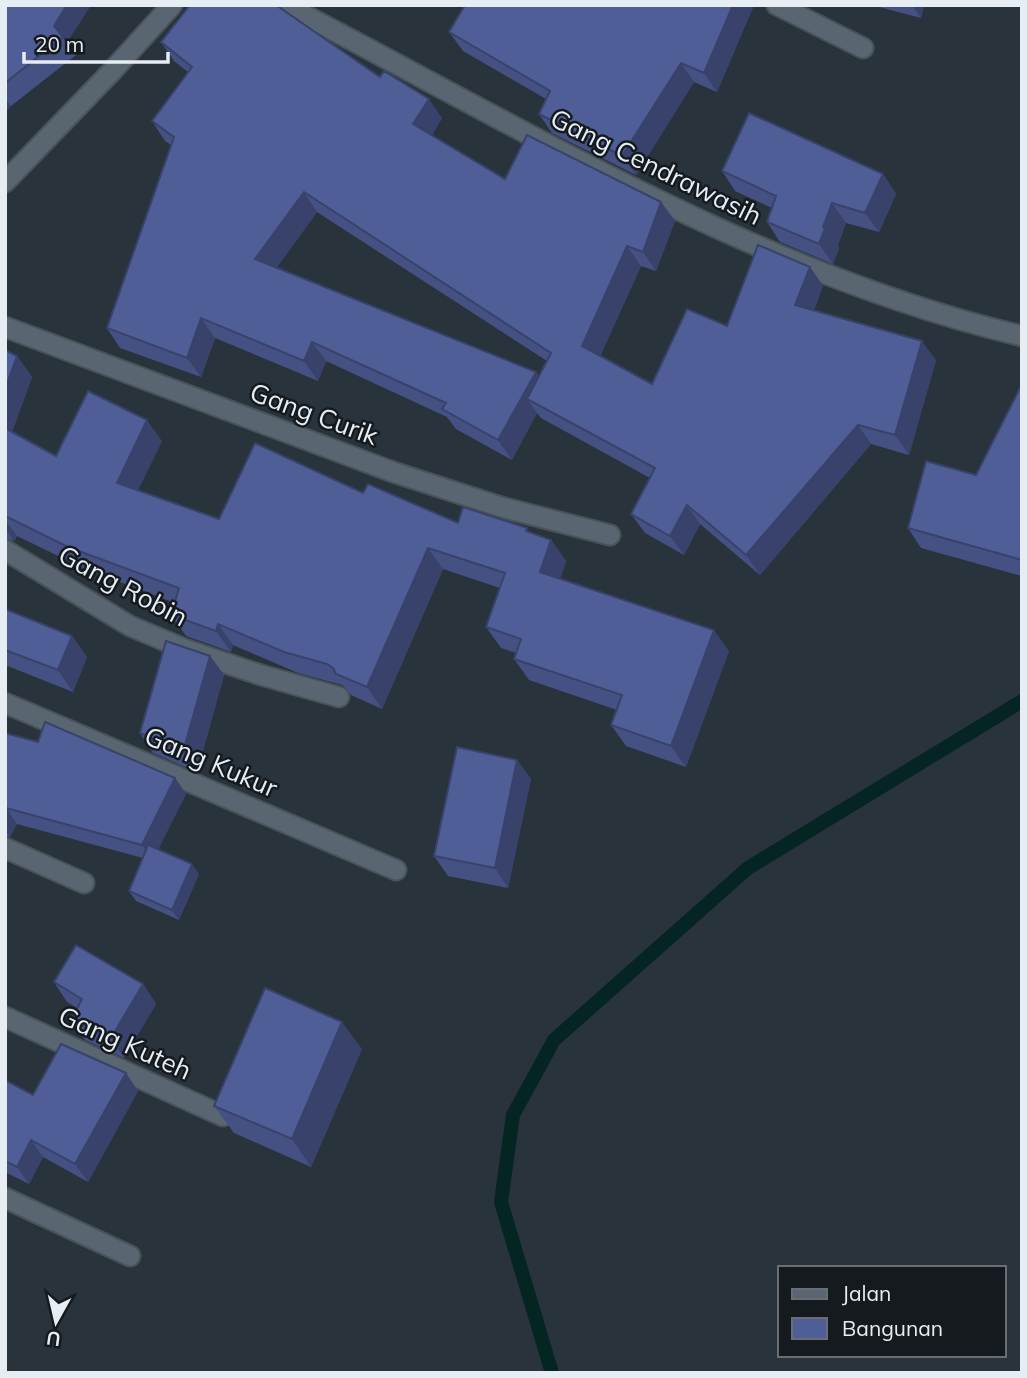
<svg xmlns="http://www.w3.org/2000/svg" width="1027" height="1378" viewBox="0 0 1027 1378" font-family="Mulish,sans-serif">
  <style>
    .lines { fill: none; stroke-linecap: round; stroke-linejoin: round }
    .stream { stroke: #042522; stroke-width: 14 }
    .minor-casing { stroke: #485259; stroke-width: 23 }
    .minor { stroke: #596570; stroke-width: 19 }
    .wall { fill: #455183; fill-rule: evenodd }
    .shaded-wall { fill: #38426a }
    .building { fill: #505e98; stroke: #38426a; stroke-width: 2 }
    .labels { text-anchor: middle; stroke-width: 5; stroke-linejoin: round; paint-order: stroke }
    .street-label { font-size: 26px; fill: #e6edf3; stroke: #151a1f }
  </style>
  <rect width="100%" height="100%" fill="#28333c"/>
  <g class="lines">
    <path class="stream" d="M 552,1373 L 501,1202 L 513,1115 L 554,1040 L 748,868 L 1022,701"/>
    <g class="minor-casing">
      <path id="minor" d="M 285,5 C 523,128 759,274 1022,336
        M 777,5 L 863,48
        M 5,182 L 113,70 L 172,5
        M 5,327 L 393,472 L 501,507 L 610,535
        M 5,550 L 130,626 L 187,650 L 261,675 L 339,697
        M 5,703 L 396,870
        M 5,848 L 84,883
        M 5,1017 L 223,1116
        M 5,1198 L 130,1256"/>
    </g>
    <use href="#minor" class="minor"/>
  </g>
  <path class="wall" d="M 5,5 L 91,5 L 67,42 L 76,55 L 11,106 L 5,112 Z
    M 465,5 L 754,5 L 717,92 L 694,82 L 636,175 L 552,133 L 539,114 L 546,99 L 463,51 L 449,32 Z
    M 872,5 L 924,5 L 921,18 Z
    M 161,42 L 442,118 L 432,135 L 505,179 L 661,202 L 675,221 L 656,271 L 641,266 L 600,356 L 652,384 L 727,326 L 810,267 L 823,286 L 814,310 L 936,360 L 909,455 L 871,444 L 760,575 L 700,524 L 684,555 L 645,533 L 631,514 L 650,478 L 541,418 L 537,413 L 512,460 L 456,429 L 447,417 L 326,361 L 318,381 L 215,338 L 201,377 L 120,348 L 107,328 L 171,145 L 165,141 L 152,121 L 188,72 L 174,61 ZM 317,212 L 547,361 L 539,376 L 277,267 Z
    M 722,171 L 883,174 L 896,194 L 879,232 L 846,223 L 838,245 L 839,248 L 833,264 L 780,242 L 767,222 L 772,208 L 735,191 Z
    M 5,350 L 17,356 L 32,377 L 12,432 L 56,456 L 162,441 L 138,490 L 219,519 L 363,493 L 458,523 L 529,532 L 551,540 L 566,561 L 560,579 L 729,651 L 686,767 L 626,746 L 611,725 L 617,710 L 529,680 L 514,659 L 516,653 L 501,648 L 486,627 L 500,588 L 443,569 L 382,709 L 351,695 L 345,687 L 342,685 L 298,673 L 233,645 L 231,652 L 186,636 L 171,615 L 175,603 L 83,568 L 17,536 L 14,541 L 5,538 Z
    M 1022,384 L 1022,576 L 921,548 L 908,528 L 976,475 Z
    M 5,609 L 72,636 L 87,657 L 73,692 L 5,665 Z
    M 210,656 L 224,675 L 197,772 L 153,753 L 140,733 Z
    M 5,733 L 175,778 L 186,794 L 158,849 L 199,874 L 179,920 L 136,901 L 129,891 L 143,858 L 17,824 L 10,837 L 5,836 Z
    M 517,760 L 531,779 L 508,888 L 448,876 L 434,856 Z
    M 54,982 L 143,984 L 156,1004 L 124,1058 L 85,1040 L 71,1020 L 77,1008 L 67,1002 Z
    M 362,1049 L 311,1167 L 234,1133 L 214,1106 Z
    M 5,1080 L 33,1095 L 138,1091 L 88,1182 L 43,1157 L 29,1184 L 5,1172 Z"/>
  <path class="shaded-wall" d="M 67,5 L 91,5 L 67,42 L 54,26 Z
    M 733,5 L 754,5 L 717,92 L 704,73 Z
    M 912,5 L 924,5 L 921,18 Z
    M 681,63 L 694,82 L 636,175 L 622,156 Z
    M 5,99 L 11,106 L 5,112 Z
    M 429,99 L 442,118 L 427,143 L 413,124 Z
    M 883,174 L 896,194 L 879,232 L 865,213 Z
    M 304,192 L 317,212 L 269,278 L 255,259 Z
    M 661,202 L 675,221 L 656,271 L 643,252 Z
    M 832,203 L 846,223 L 838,245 L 839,248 L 833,264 L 819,244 L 823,227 Z
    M 627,246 L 641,266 L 596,366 L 582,346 Z
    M 810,267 L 823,286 L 808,324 L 795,305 Z
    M 201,318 L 215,338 L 201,377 L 187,358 Z
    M 922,341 L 936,360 L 909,455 L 895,435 Z
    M 312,342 L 326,361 L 318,381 L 304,361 Z
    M 17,356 L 32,377 L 8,443 L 5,439 L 5,389 Z
    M 536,372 L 549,391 L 527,399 L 537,413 L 512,460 L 498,440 Z
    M 147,420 L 162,441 L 131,504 L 117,483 Z
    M 858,425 L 871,444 L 760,575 L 746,555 Z
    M 687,505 L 700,524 L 684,555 L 670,536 Z
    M 5,520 L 17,536 L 14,541 L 5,529 Z
    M 551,540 L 566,561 L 555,593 L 540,572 Z
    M 428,548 L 443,569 L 382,709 L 367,687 Z
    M 218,624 L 233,645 L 231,652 L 216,631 Z
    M 714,630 L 729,651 L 686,767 L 671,746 Z
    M 72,636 L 87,657 L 73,692 L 58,670 Z
    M 210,656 L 224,675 L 197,772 L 183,752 Z
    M 517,760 L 531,779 L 508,888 L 495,868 Z
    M 175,778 L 186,794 L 153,860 L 142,845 Z
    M 6,808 L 17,824 L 10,837 L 5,830 Z
    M 192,864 L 199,874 L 179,920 L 172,910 Z
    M 143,984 L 156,1004 L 124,1058 L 111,1038 Z
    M 342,1022 L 362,1049 L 311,1167 L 292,1139 Z
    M 126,1073 L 138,1091 L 88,1182 L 75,1164 Z
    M 31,1140 L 43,1157 L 29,1184 L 17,1167 Z"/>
  <path class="building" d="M 5,5 L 67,5 L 54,26 L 63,37 L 5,83 Z
    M 190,5 L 276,5 L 380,77 L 384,71 L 429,99 L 413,124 L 505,179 L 527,135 L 661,202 L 643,252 L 627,246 L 582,346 L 652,384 L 687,309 L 727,326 L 758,245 L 810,267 L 795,305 L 922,341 L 895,435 L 858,425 L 746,555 L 687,505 L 670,536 L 631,514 L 655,468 L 527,399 L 551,353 L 304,192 L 255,259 L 536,372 L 498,440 L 442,409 L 446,403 L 312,342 L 304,361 L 201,318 L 187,358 L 107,328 L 174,137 L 152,121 L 192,67 L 161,42 Z
    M 465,5 L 733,5 L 704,73 L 681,63 L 622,156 L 539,114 L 550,91 L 449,32 Z
    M 749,113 L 883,174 L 865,213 L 832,203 L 823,227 L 825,228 L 819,244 L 767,222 L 776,196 L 722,171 Z
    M 5,350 L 17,356 L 5,389 Z
    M 1022,384 L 1022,560 L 908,528 L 926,461 L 976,475 Z
    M 88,391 L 147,420 L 117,483 L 219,519 L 255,443 L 363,493 L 368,484 L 458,523 L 463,507 L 527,528 L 526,531 L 551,540 L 540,572 L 714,630 L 671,746 L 611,725 L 622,695 L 514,659 L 521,639 L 486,627 L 505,573 L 428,548 L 367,687 L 336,674 L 333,668 L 327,664 L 284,652 L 218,624 L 216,631 L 171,615 L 179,588 L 68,547 L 5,516 L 5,428 L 56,456 Z
    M 5,609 L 72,636 L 58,670 L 5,650 Z
    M 166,641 L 210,656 L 183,752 L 140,733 Z
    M 45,722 L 175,778 L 142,845 L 6,808 L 5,810 L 5,733 L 38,742 Z
    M 457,747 L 517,760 L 495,868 L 434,856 Z
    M 148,845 L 192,864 L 172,910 L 129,891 Z
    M 76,945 L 143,984 L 111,1038 L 71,1020 L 82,999 L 54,982 Z
    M 265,988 L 342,1022 L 292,1139 L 214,1106 Z
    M 61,1044 L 126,1073 L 75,1164 L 31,1140 L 17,1167 L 5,1161 L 5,1080 L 33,1095 Z"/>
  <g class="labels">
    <g class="street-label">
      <text transform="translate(656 167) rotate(26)" y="9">Gang Cendrawasih</text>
      <text transform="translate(314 414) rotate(20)" y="9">Gang Curik</text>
      <text transform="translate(123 586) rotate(28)" y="9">Gang Robin</text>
      <text transform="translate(211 762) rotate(23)" y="9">Gang Kukur</text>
      <text transform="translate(125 1043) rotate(24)" y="9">Gang Kuteh</text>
    </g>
  </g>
  <rect width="1027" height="1378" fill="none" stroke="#e6edf3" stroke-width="14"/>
  <rect x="778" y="1266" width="228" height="91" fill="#151a1f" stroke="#696e74" stroke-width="2"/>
  <rect x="792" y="1289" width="35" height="10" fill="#596570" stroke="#696e74" stroke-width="2"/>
  <text x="842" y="1301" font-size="21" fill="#e6edf3">Jalan</text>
  <rect x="792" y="1318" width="35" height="21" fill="#505e98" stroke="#696e74" stroke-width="2"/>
  <text x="842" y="1336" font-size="21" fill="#e6edf3">Bangunan</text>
  <g transform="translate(56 1322) rotate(188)" stroke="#151a1f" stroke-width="5" paint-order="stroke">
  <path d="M0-5L12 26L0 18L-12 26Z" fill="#e6edf3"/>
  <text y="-10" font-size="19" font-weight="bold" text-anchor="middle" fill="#e6edf3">U</text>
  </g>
  <path d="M24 52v10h144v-10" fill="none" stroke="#e6edf3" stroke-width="3.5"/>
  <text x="35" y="52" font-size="21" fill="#e6edf3" stroke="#151a1f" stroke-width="5" paint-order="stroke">20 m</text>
</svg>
